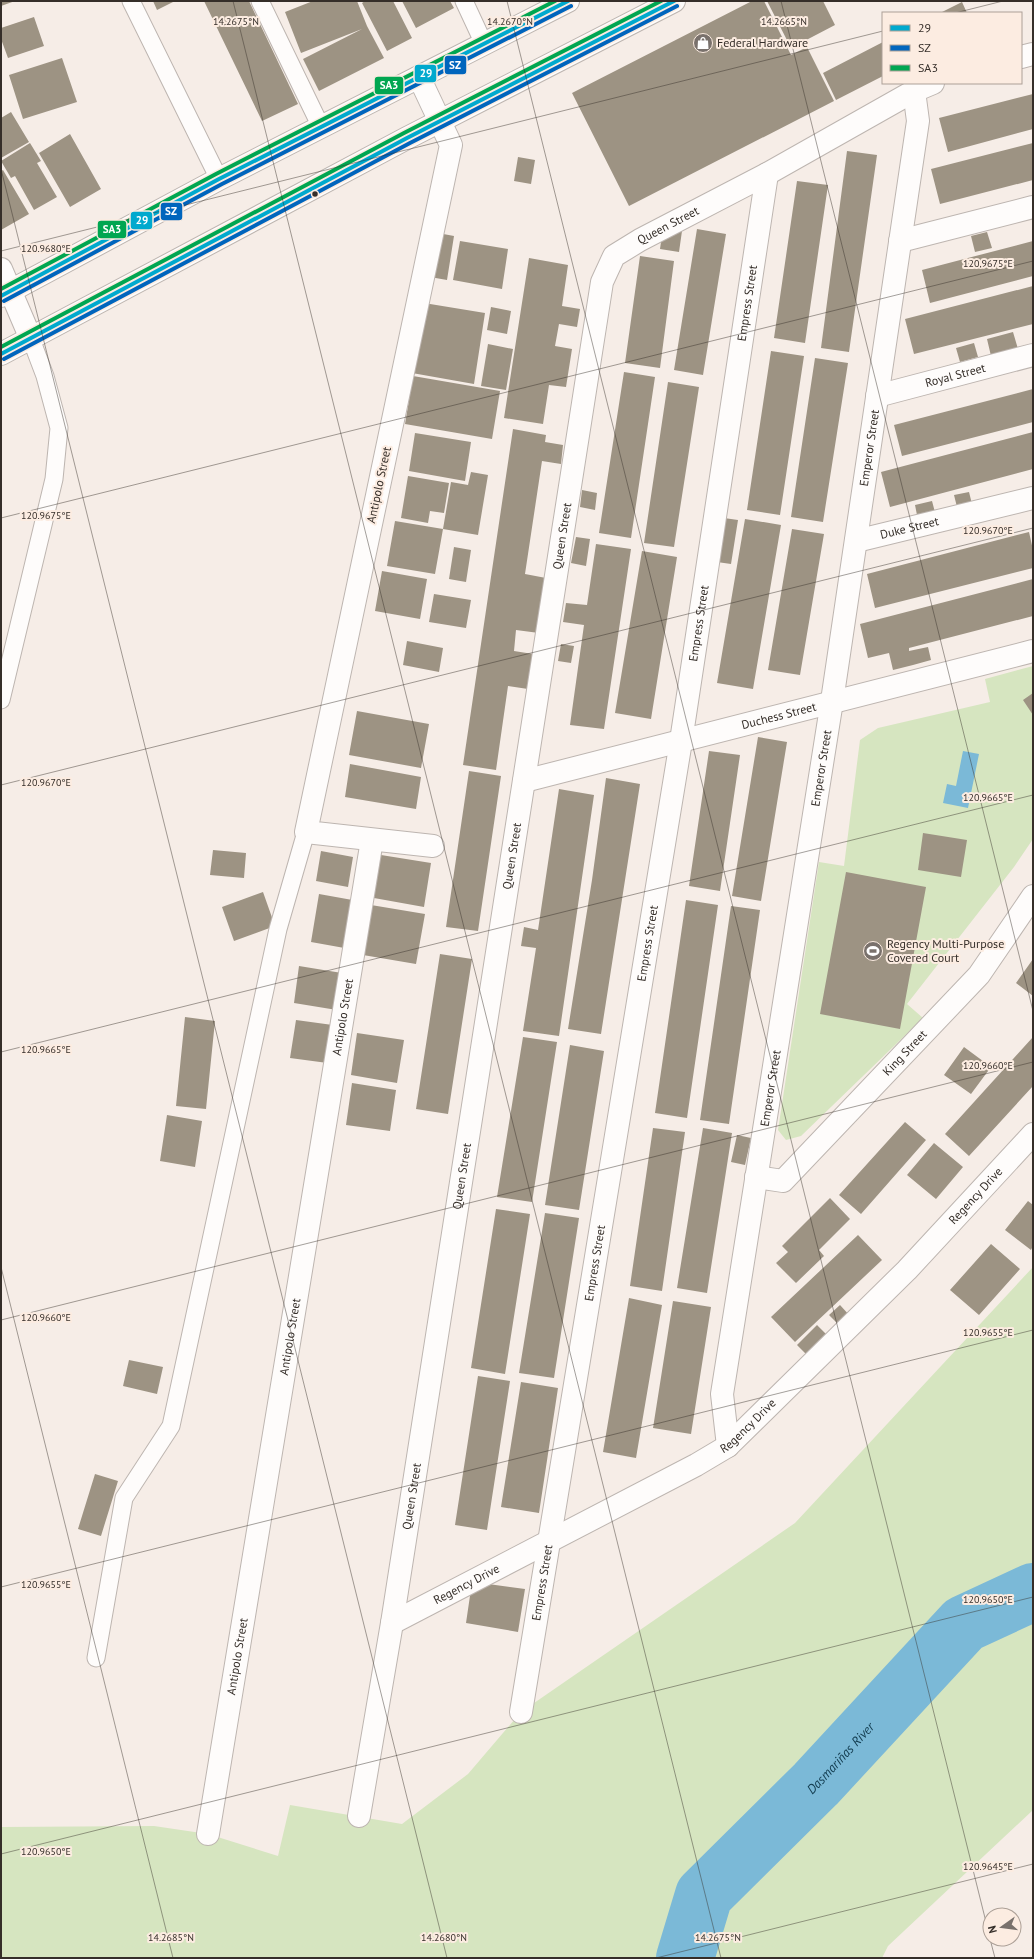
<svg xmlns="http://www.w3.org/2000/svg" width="1034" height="1959" viewBox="0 0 1034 1959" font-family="'PT Sans',sans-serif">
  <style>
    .green { fill: #d6e5c0 }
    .water { fill: #7bb9d7 }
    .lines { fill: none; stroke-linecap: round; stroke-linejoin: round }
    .river { stroke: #7bb9d7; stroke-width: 58 }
    .building { fill: #9d9383 }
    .lane-casing { stroke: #bdb5b0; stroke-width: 19 }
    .street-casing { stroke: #bdb5b0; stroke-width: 24 }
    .primary-casing { stroke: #bdb5b0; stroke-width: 24 }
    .lane { stroke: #fefcfb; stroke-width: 17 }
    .street { stroke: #fefcfb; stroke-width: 22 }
    .primary { stroke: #fefcfb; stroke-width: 22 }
    .bus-1-casing { stroke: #fcece1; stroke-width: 7 }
    .bus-2-casing { stroke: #fcece1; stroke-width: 7 }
    .bus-3-casing { stroke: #fcece1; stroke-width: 7 }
    .bus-1 { stroke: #00a9ce; stroke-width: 4 }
    .bus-2 { stroke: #0065bd; stroke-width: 4 }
    .bus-3 { stroke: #00a651; stroke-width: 4 }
    .ticks { fill: none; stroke: #352e29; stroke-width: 1; stroke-opacity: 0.45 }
    .bus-dot { fill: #352e29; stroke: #fcece1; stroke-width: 1.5 }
    .labels { text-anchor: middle; stroke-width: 4; stroke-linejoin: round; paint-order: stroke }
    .poi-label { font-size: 12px; fill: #352e29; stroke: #fcece1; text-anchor: start }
    .street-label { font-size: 12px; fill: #352e29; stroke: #fcece1 }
    .water-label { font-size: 13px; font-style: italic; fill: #113a4d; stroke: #fcece1 }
    .ticks-label { font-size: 10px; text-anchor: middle; fill: #352e29; stroke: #fcece1; stroke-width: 4; stroke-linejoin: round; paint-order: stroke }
    .line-badge { stroke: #fcece1; stroke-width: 1.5 }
    .badge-label { font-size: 11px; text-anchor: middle; font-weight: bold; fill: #fff }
  </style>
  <rect width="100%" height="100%" fill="#f6ede7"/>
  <path class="green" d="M 1033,666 L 1033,839 L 1014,867 L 907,1004 L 923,1018 L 801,1136 L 786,1140 L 778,1130 L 819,862 L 844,866 L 860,740 L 878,728 L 990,702 L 985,679 Z
    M 1033,1267 L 1033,1810 L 888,1946 L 882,1958 L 1,1958 L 1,1827 L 154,1826 L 208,1834 L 278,1856 L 290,1805 L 402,1824 L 468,1774 L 521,1712 L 795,1523 Z"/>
  <path class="water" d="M 963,751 L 979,754 L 968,808 L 943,803 L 947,784 L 956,786 Z"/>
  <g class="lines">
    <path class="river" id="s1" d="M 685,1958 L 704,1895 L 816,1784 L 964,1624 L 1033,1592"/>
  </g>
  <path class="building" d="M 1,1 L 15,1 L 1,6 Z
    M 153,1 L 175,1 L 157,10 Z
    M 204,1 L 249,1 L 298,104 L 262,121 Z
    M 313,1 L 357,1 L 367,26 L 384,58 L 319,91 L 303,59 L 362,29 L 301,53 L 285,12 Z
    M 365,1 L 393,1 L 412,38 L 387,51 L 362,3 Z
    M 402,1 L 450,1 L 454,8 L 416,28 Z
    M 752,1 L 764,1 L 791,55 L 807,47 L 834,101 L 629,206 L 572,93 Z
    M 767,1 L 823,1 L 835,25 L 791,48 Z
    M 962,2 L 967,13 L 940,13 Z
    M 34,17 L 44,46 L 8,58 L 1,39 L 1,28 Z
    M 883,42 L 883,76 L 836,100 L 823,73 Z
    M 62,58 L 77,102 L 23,119 L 9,75 Z
    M 1033,94 L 1033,129 L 948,152 L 939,118 Z
    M 11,112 L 29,142 L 1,158 L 1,118 Z
    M 70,134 L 101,189 L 70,207 L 39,153 Z
    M 30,143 L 41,161 L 37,163 L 57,197 L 34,210 L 15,176 L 11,178 L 1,161 Z
    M 1033,143 L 1033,180 L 940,204 L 931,169 Z
    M 847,151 L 877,155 L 849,352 L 821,348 Z
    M 518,157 L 535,160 L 531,184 L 514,181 Z
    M 3,170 L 29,214 L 1,230 L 1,171 Z
    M 797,181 L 828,185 L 805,343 L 774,338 Z
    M 663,228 L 682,231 L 679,252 L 660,249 Z
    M 697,229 L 726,234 L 703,375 L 674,370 Z
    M 987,232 L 992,248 L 975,252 L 971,236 Z
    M 438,233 L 454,236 L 447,280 L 430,277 Z
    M 460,241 L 508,249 L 502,289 L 453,280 Z
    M 1033,241 L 1033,276 L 930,303 L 922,270 Z
    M 640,256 L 674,261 L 660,368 L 625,363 Z
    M 529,258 L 568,265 L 562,306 L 580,309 L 577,327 L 559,324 L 555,346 L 572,349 L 566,387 L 549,385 L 543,424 L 504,418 Z
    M 1033,286 L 1033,324 L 914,354 L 905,319 Z
    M 424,303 L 485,313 L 474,384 L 412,373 Z
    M 491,307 L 511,311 L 507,334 L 487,330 Z
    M 1013,332 L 1018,349 L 991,356 L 987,339 Z
    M 974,343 L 978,357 L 960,362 L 956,348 Z
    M 488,344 L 513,349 L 506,390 L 481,386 Z
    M 771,351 L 804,356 L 780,515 L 747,510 Z
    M 815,358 L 848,363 L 823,522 L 791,517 Z
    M 624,372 L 655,377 L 631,538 L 599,533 Z
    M 413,376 L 500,391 L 492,439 L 405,424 Z
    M 668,382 L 699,387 L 674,547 L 644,543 Z
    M 1033,389 L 1033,422 L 902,456 L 894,425 Z
    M 513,429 L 546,435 L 545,442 L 563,445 L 561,464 L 542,461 L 525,574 L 546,578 L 539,633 L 516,630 L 514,651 L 533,654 L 528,689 L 508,686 L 496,770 L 463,765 Z
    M 1033,432 L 1033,469 L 890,507 L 881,472 Z
    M 415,433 L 471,442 L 465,481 L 409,471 Z
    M 471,472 L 488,475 L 478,535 L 443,529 L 435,574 L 387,566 L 395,521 L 443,529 L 451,482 L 468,485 Z
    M 408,476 L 449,483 L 444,513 L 430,511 L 428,523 L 401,518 Z
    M 582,490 L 597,493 L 595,510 L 580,507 Z
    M 969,492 L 973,508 L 958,511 L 954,495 Z
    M 932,501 L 936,516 L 918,520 L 915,505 Z
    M 724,518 L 738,520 L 731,564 L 717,562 Z
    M 745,519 L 781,525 L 753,689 L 717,683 Z
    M 792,529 L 824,534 L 800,675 L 768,670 Z
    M 1029,532 L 1033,550 L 1033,568 L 875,608 L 867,574 Z
    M 576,537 L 590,539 L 586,566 L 571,563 Z
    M 596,544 L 631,549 L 604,729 L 570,725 L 584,625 L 563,622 L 566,603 L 587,605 Z
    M 454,547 L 471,550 L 466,582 L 449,579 Z
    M 642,551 L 677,557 L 651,719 L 615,713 Z
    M 382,571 L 427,579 L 420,619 L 375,611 Z
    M 1033,579 L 1033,616 L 909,648 L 909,651 L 928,647 L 931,660 L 913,665 L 893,670 L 889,653 L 868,658 L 860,624 Z
    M 434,594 L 471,600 L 466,628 L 429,622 Z
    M 407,641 L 443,648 L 439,672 L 403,665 Z
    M 561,644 L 574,646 L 571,663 L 558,661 Z
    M 1033,693 L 1033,715 L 1023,700 Z
    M 357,711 L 429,724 L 421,768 L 349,755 Z
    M 758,737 L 787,742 L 761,901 L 732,896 Z
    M 709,751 L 740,755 L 720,891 L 689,886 Z
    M 350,764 L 421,777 L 416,809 L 345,797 Z
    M 469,771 L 501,776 L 478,931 L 446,927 Z
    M 606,778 L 640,784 L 601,1034 L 568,1029 L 592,880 Z
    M 559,789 L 594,795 L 559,1036 L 523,1031 L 536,948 L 521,946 L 524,927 L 538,930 Z
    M 923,833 L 967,840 L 961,877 L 918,870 Z
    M 213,850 L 246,853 L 244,878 L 210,875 Z
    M 321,851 L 353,857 L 348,887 L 316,881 Z
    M 381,855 L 431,863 L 424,907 L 374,898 Z
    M 846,872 L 926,887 L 900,1029 L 820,1014 Z
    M 263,892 L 275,926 L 234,941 L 222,907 Z
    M 319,894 L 358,901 L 350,949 L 311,942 Z
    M 686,900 L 718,905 L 687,1118 L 655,1113 Z
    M 371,905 L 425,914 L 416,964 L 363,955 Z
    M 731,906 L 760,910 L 729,1124 L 700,1120 Z
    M 440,954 L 472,959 L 448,1114 L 416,1109 Z
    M 1033,959 L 1033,996 L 1016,983 Z
    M 299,966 L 348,974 L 343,1011 L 294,1003 Z
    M 185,1017 L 215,1021 L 206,1109 L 176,1106 Z
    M 296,1020 L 340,1026 L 335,1064 L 290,1058 Z
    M 357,1033 L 404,1040 L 397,1083 L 351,1075 Z
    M 523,1037 L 557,1042 L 532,1202 L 497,1197 Z
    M 1033,1037 L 1033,1086 L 969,1156 L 945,1134 Z
    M 570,1045 L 604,1051 L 579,1210 L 545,1205 Z
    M 964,1047 L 991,1067 L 971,1094 L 944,1075 Z
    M 352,1083 L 396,1090 L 390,1131 L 346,1125 Z
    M 167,1115 L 202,1121 L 195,1167 L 160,1161 Z
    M 905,1122 L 926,1140 L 861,1214 L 839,1195 Z
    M 653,1128 L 685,1132 L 662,1291 L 630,1286 Z
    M 703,1128 L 732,1133 L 707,1293 L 677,1288 Z
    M 737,1135 L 751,1138 L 745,1165 L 731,1162 Z
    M 934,1143 L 963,1167 L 936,1199 L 907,1175 Z
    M 830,1198 L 850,1219 L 819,1250 L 824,1256 L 796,1283 L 776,1263 L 788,1252 L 782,1246 Z
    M 1028,1201 L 1033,1205 L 1033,1246 L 1031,1250 L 1005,1230 Z
    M 496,1209 L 530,1214 L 505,1374 L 471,1368 Z
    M 545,1213 L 579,1218 L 554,1378 L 519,1373 Z
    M 858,1235 L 882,1260 L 795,1342 L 771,1317 Z
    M 991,1244 L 1020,1269 L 979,1315 L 950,1290 Z
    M 629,1298 L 662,1305 L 636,1458 L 603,1452 Z
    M 673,1301 L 711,1307 L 691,1434 L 653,1428 Z
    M 840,1305 L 850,1316 L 840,1326 L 829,1315 Z
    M 817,1325 L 826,1334 L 806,1354 L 797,1345 Z
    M 129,1360 L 163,1367 L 157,1394 L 123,1386 Z
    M 478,1376 L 510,1381 L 487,1530 L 455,1525 Z
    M 521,1382 L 558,1388 L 539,1513 L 501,1507 Z
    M 95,1474 L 118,1481 L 101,1536 L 78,1529 Z
    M 488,1584 L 525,1589 L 518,1632 L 466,1623 L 471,1589 Z"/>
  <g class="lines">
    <g class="lane-casing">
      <path id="lane" d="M 131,1 L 219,179
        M 260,1 L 321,127
        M 464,1 L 484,44
        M 1,700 L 54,479 L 59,428 L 45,376 L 31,339
        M 96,1658 L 124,1498 L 171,1426 L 278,929 L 306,832"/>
    </g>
    <g class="street-casing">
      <g id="street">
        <path d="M 1021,57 L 1033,54"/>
        <path d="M 419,77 L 451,145 L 306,832 L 433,846"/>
        <path d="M 900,241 L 1033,207"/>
        <path d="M 1,269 L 31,339"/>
        <path id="s2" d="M 877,396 L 1033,355"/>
        <path id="s3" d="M 856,541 L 1033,498"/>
        <path id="s4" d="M 524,781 L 1033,651"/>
        <path id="s5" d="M 756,1177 L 783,1181 L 979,975 L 1033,896"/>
        <path id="s6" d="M 728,1446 L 722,1394 L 832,701 L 918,121 L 914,91"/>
        <path id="s7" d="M 392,1623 L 696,1465 L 728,1446 L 907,1270 L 1033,1134"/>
        <path id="s8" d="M 521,1712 L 681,741 L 767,174"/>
        <path id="s9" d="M 359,1816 L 392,1623 L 602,282 L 614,256 L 640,240 L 767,174 L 914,91 L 933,83"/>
        <path id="s10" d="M 208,1834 L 372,840"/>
      </g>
    </g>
    <g class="primary-casing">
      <path id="primary" d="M 1,296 L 219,179 L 568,1
        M 1,354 L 407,138 L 674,1"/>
    </g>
    <use href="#lane" class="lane"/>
    <use href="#street" class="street"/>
    <use href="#primary" class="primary"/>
    <g class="bus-1-casing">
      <path id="bus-1" d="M 1,296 L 219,179 L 568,1
        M 1,354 L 407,138 L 674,1"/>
    </g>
    <g class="bus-2-casing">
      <path id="bus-2" d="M 4,301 L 222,184 L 571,6
        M 4,359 L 410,143 L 677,6"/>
    </g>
    <g class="bus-3-casing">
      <path id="bus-3" d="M 1,289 L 216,174 L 555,1
        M 1,347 L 404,133 L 661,1"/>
    </g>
    <use href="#bus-1" class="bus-1"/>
    <use href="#bus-2" class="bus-2"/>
    <use href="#bus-3" class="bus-3"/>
  </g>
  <path class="ticks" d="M 233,1 L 721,1958M 507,1 L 990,1938M 781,1 L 1033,1011M 955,13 L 1003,1M 1,169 L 447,1958M 1,251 L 883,31M 1,518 L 1033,261M 1,785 L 1033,528M 1,1052 L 1033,795M 1,1267 L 173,1958M 1,1320 L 1033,1062M 1,1587 L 1033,1330M 1,1854 L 1033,1597M 990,1939 L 995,1958M 656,1958 L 1033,1864"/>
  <defs>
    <g id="shop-disc" transform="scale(1)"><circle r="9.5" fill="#79716c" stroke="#fcece1"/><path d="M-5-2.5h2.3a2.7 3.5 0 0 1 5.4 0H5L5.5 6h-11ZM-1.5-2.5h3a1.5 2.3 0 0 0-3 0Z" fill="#fff"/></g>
    <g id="stadium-disc" transform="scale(1)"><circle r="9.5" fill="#79716c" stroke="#fcece1"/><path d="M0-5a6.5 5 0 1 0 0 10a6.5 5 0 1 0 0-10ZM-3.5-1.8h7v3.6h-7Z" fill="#fff"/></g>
  </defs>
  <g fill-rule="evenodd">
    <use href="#shop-disc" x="703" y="43"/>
    <use href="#stadium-disc" x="873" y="951"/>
  </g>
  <circle class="bus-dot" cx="315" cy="194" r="3.5"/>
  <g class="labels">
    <g class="poi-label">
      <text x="717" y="47">Federal Hardware</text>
      <text x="887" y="948">Regency Multi-Purpose<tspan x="887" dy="14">Covered Court</tspan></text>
    </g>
    <g class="street-label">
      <text dy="4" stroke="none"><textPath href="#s9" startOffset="1644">Queen Street</textPath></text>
      <text dy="4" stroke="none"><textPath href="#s8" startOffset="1427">Empress Street</textPath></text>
      <text dy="4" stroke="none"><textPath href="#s2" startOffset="81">Royal Street</textPath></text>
      <text dy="4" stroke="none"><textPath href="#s6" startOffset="1010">Emperor Street</textPath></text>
      <text transform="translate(379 485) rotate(-78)" y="4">Antipolo Street</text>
      <text dy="4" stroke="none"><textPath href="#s3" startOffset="55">Duke Street</textPath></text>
      <text dy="4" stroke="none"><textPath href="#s9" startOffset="1296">Queen Street</textPath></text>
      <text dy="4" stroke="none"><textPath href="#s8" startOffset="1103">Empress Street</textPath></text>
      <text dy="4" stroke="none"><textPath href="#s4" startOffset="263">Duchess Street</textPath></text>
      <text dy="4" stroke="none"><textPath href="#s6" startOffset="686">Emperor Street</textPath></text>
      <text dy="4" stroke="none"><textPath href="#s9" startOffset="972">Queen Street</textPath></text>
      <text dy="4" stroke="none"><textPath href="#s8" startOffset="779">Empress Street</textPath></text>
      <text dy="4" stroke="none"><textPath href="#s10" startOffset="828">Antipolo Street</textPath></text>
      <text dy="4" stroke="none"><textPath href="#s5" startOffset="204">King Street</textPath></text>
      <text dy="4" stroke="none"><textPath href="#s6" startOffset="362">Emperor Street</textPath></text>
      <text dy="4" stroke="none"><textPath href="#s9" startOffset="648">Queen Street</textPath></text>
      <text dy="4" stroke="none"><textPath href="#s7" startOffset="732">Regency Drive</textPath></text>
      <text dy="4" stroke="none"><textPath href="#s8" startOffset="455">Empress Street</textPath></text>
      <text dy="4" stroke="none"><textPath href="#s10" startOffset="504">Antipolo Street</textPath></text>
      <text dy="4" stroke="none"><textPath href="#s7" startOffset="408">Regency Drive</textPath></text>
      <text dy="4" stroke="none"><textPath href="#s9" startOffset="324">Queen Street</textPath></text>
      <text dy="4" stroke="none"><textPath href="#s8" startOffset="131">Empress Street</textPath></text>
      <text dy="4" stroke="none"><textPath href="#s7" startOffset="84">Regency Drive</textPath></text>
      <text dy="4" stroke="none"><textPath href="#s10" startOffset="180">Antipolo Street</textPath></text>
    </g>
    <g class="water-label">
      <text dy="5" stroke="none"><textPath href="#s1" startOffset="259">Dasmariñas River</textPath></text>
    </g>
  </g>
  <g class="ticks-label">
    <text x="236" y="25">14.2675°N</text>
    <text x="510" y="25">14.2670°N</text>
    <text x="784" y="25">14.2665°N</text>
    <text x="46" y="252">120.9680°E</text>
    <text x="988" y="267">120.9675°E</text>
    <text x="46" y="519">120.9675°E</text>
    <text x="988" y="534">120.9670°E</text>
    <text x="46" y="786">120.9670°E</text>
    <text x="988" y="801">120.9665°E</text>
    <text x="46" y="1053">120.9665°E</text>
    <text x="988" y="1069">120.9660°E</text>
    <text x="46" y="1321">120.9660°E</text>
    <text x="988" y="1336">120.9655°E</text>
    <text x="46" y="1588">120.9655°E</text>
    <text x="988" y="1603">120.9650°E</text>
    <text x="46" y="1855">120.9650°E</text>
    <text x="988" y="1870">120.9645°E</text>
    <text x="171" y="1941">14.2685°N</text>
    <text x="444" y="1941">14.2680°N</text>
    <text x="718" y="1941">14.2675°N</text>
  </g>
  <g class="line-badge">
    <rect x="444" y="55" width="23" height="20" rx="4" fill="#0065bd"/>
    <rect x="414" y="64" width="23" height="19" rx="4" fill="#00a9ce"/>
    <rect x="374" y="76" width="30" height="19" rx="4" fill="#00a651"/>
    <rect x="160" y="202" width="23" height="19" rx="4" fill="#0065bd"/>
    <rect x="130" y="211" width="23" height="19" rx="4" fill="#00a9ce"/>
    <rect x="97" y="220" width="30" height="19" rx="4" fill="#00a651"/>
  </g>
  <g class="badge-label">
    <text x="455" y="69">SZ</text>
    <text x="426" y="77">29</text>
    <text x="389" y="89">SA3</text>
    <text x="171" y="215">SZ</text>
    <text x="142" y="224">29</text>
    <text x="112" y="233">SA3</text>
  </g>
  <rect width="1034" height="1959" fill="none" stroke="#352e29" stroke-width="4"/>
  <rect x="882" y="12" width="140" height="72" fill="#fcece1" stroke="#aca097"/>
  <rect x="890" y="25" width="20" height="6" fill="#00a9ce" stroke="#aca097"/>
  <text x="918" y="32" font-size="12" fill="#352e29">29</text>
  <rect x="890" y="45" width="20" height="6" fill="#0065bd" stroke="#aca097"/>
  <text x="918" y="52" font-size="12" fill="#352e29">SZ</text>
  <rect x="890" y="65" width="20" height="6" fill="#00a651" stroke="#aca097"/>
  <text x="918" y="72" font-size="12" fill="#352e29">SA3</text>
  <g transform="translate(1002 1927) rotate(256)"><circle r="19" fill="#fcece1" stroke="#aca097"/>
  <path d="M0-3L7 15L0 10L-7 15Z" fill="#79716c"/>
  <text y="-6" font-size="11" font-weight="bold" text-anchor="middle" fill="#352e29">N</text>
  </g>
</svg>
